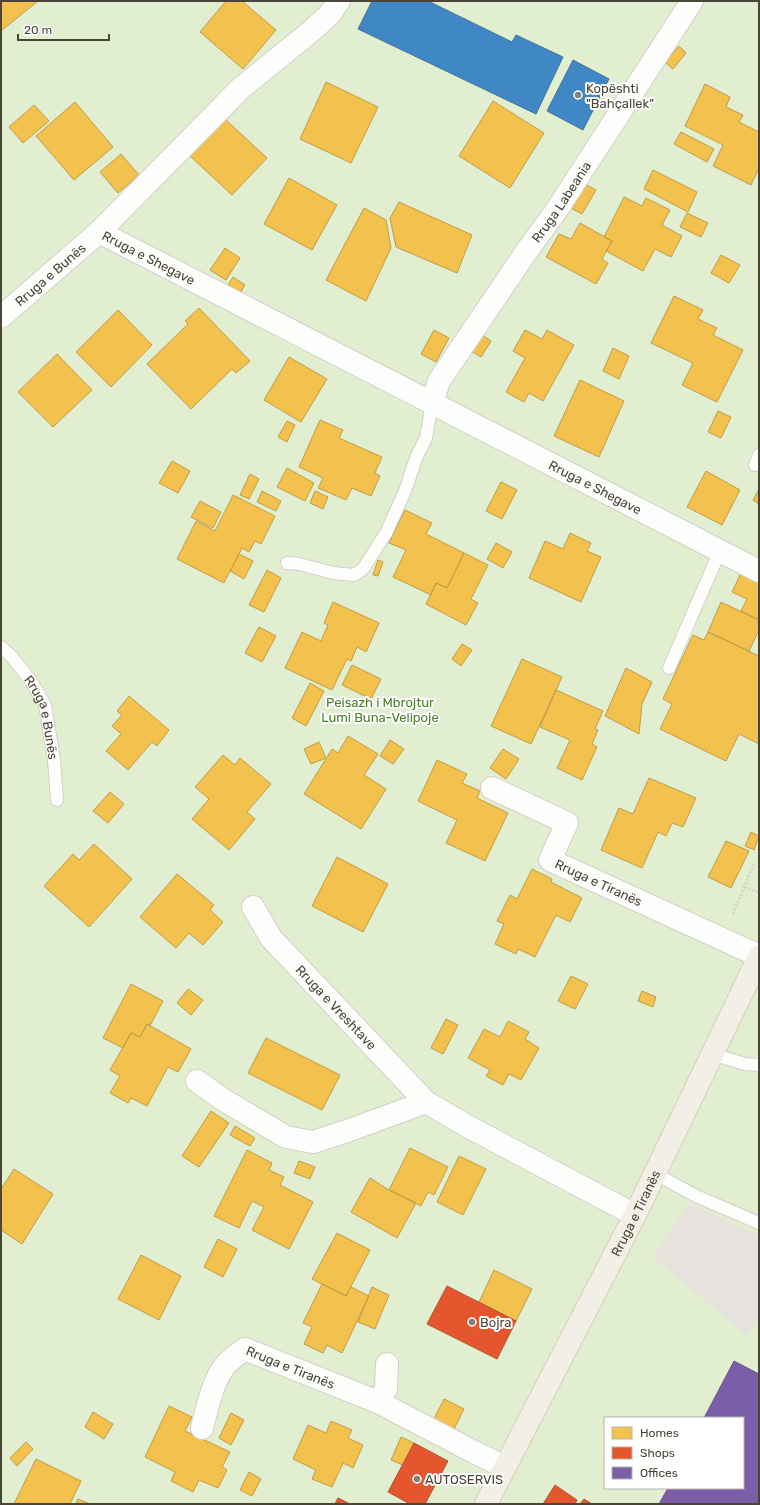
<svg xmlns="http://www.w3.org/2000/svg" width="760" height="1505" viewBox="0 0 760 1505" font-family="Rubik,sans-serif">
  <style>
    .green { fill: #e1eecf; fill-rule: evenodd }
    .parking { fill: #e6e3df }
    .homes { fill: #f2c14e; stroke: #c09c48 }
    .shops { fill: #e4572e; stroke: #b65131 }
    .offices { fill: #7b5ea7; stroke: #6d5686 }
    .schools { fill: #3f88c5; stroke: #43749b }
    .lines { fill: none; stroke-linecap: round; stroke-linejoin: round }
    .lane-casing { stroke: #d2d0cb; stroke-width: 14 }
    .street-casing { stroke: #d2d0cb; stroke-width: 24 }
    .primary-casing { stroke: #d6cebb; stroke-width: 24 }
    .path { stroke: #d3d2cc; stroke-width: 2.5; stroke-dasharray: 2 2; stroke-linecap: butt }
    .lane { stroke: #fdfdfc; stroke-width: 12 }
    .street { stroke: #fdfdfc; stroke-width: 22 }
    .primary { stroke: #f2efe6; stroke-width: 22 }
    .poi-dot { fill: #868178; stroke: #fff; stroke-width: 1.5 }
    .labels { text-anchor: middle; stroke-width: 4; stroke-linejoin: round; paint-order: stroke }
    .poi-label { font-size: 13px; fill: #4b4439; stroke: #fff; text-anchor: start }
    .street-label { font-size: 13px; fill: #4b4439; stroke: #fff }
    .park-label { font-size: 13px; fill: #4a7f2a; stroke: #fff }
  </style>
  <rect width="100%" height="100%" fill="#f4f2ee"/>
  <path class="green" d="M 1,1 L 759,1 L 759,1504 L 1,1504 ZM 605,1418 L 743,1418 L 743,1488 L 605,1488 Z"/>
  <path class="parking" d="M 689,1204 L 759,1235 L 759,1317 L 747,1336 L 653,1257 Z"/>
  <path class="homes" d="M 1,1 L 38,1 L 1,31 Z
    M 226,1 L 242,1 L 276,30 L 243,69 L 200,32 Z
    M 679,46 L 686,53 L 673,69 L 665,62 Z
    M 326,82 L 378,107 L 351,163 L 300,139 Z
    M 705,84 L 730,97 L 726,107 L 743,115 L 739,122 L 759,132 L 759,168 L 751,185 L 713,166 L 723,145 L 685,126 Z
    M 493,101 L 544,133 L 510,188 L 459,156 Z
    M 75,102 L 113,147 L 74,180 L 36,136 Z
    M 34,105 L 49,121 L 23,143 L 9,127 Z
    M 225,119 L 267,158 L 232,195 L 190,156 Z
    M 681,132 L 714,149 L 707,162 L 674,144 Z
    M 121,154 L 139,175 L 118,193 L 100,172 Z
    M 653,170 L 697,192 L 688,212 L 644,189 Z
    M 289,178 L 337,205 L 312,250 L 264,224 Z
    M 583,183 L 596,190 L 582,214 L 569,207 Z
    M 624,197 L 642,206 L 646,198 L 670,210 L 662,225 L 682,236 L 671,257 L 655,249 L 643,271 L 606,251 L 612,241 L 604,237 Z
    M 399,202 L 472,235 L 457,273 L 396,247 L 390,218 Z
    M 364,208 L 386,220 L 391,248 L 366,301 L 326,280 Z
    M 687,213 L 708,223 L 701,237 L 680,227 Z
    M 580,223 L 612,241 L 602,259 L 608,263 L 596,284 L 546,257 L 559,234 L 571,239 Z
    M 225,248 L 240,258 L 226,280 L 210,270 Z
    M 721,255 L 740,265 L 729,283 L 711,273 Z
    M 233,277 L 245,285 L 240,293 L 228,285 Z
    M 674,296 L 703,310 L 698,319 L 717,328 L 713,335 L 743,350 L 717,402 L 682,385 L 693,363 L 651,343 Z
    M 199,308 L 250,361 L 236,373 L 232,369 L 191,409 L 147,364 L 188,324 L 185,321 Z
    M 118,310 L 152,345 L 111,387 L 76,352 Z
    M 434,330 L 449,338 L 436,362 L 421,354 Z
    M 525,330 L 542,339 L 547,330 L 574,345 L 543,401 L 529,393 L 524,402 L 506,392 L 525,358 L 513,351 Z
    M 482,335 L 491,341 L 481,357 L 471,351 Z
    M 613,348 L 629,356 L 619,379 L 603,371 Z
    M 57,354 L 92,390 L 53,427 L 18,392 Z
    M 289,357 L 327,379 L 301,422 L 264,400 Z
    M 580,380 L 624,401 L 599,457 L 554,436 Z
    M 718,411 L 731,417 L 721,438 L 708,432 Z
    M 320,420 L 343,430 L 339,438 L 382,457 L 375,473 L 380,476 L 371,496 L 352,488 L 346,500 L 318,488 L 323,478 L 299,467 Z
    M 287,421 L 295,425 L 287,442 L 278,437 Z
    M 172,461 L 190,471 L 178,493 L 159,483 Z
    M 287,468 L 314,483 L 305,501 L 277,487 Z
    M 706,471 L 740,490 L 722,525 L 687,507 Z
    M 250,474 L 259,479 L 249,499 L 240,495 Z
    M 501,482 L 517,490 L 502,519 L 486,511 Z
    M 759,489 L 759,504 L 753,500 Z
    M 262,491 L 281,501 L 276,511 L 257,502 Z
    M 315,491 L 328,497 L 323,509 L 310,503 Z
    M 233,495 L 275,516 L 261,544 L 255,541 L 249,552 L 242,548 L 224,583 L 177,559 L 196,521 L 215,531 Z
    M 200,501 L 221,512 L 213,528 L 191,517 Z
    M 405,510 L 432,523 L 426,534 L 464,553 L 447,588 L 436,583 L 431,595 L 393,577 L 406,550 L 389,543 Z
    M 570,533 L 591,543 L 587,551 L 601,557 L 581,602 L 529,578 L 545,541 L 563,549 Z
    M 496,543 L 512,552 L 503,568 L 487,559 Z
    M 464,553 L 488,565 L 471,599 L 478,603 L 466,625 L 426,604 L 436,583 L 447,588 Z
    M 239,554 L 253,561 L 244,579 L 230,571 Z
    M 378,560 L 383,562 L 378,576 L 373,575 Z
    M 267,570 L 281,578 L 264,612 L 249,605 Z
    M 741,573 L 759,582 L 759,620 L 741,611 L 747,599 L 732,592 Z
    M 333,602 L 379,623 L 366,652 L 357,647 L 351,661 L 347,659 L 332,690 L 285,668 L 302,632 L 321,641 L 328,625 L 324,623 Z
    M 721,602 L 759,620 L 759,630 L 749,651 L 708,632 Z
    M 259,627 L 276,636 L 262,662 L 245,653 Z
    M 708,632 L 759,656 L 759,744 L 739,734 L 726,761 L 660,729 L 672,704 L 663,699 L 693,635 L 704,640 Z
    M 462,644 L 472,650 L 461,666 L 452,659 Z
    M 522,659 L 562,677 L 531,744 L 491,726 Z
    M 352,665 L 381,679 L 371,699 L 342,685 Z
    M 626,668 L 652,682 L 642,704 L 639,734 L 605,716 Z
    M 310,683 L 324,691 L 306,726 L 292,718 Z
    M 556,690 L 603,711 L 595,729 L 598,730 L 592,744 L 597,747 L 582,780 L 557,768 L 570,740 L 540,727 Z
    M 129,696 L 169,730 L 157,746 L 152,742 L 128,770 L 106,751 L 121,734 L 112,726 L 122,715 L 117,711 Z
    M 348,736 L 378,754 L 364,775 L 386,789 L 361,829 L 304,794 L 332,749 L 338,753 Z
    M 390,740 L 404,749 L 393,764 L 380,756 Z
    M 319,742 L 326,758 L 311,764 L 304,749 Z
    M 503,749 L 519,759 L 506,779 L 490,768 Z
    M 223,755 L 235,765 L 240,758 L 271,784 L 247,812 L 255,819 L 229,850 L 192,819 L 209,799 L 195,787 Z
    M 437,760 L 467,774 L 462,783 L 480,791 L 477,798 L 508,813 L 485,861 L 446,843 L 457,820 L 418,801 Z
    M 649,778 L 696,798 L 683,827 L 672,823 L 666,836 L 658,832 L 642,868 L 601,850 L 619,808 L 633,814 Z
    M 110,792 L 124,804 L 108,823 L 93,811 Z
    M 751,832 L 759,836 L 754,850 L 745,846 Z
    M 726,841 L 749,851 L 731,888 L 708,877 Z
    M 94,844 L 132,879 L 89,927 L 44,886 L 73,854 L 79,860 Z
    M 337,857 L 388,884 L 363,932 L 312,906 Z
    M 532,869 L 552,879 L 551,882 L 582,898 L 570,922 L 556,915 L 535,957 L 518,949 L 516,954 L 495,944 L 504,924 L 497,921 L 510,895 L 517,899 Z
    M 177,874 L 214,905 L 210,910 L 223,922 L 203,945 L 189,933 L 176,948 L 140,917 Z
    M 571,976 L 588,984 L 575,1009 L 558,1001 Z
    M 131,984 L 163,1001 L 150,1026 L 147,1024 L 140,1037 L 131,1033 L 123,1048 L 103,1038 Z
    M 188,989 L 203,1000 L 191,1015 L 177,1003 Z
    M 642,991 L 656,997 L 653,1007 L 638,1001 Z
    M 446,1019 L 458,1025 L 443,1054 L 431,1048 Z
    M 508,1021 L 529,1032 L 525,1039 L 539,1048 L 521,1080 L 509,1074 L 503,1085 L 486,1076 L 490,1070 L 468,1058 L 484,1029 L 500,1037 Z
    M 147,1024 L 191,1049 L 178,1072 L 168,1067 L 147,1106 L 131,1098 L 128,1103 L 110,1093 L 120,1076 L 110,1070 L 131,1033 L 140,1037 Z
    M 266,1038 L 340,1075 L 322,1110 L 248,1073 Z
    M 211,1111 L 229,1123 L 199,1167 L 182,1156 Z
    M 235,1126 L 255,1138 L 250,1146 L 230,1135 Z
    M 410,1148 L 448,1167 L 434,1195 L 428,1192 L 421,1206 L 389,1190 Z
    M 247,1150 L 272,1163 L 269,1170 L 284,1177 L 280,1185 L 313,1202 L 289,1249 L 252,1230 L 264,1207 L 252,1201 L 239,1228 L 214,1216 Z
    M 459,1156 L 486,1169 L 463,1215 L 437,1202 Z
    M 299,1161 L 315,1167 L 310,1179 L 294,1173 Z
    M 14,1169 L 53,1194 L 22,1244 L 1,1230 L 1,1189 Z
    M 370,1178 L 389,1190 L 416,1203 L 397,1238 L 351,1212 Z
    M 337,1233 L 370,1250 L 346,1296 L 312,1279 Z
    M 218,1239 L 237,1249 L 223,1277 L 204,1267 Z
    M 141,1255 L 181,1276 L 159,1320 L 118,1299 Z
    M 494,1270 L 532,1289 L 516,1321 L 479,1302 Z
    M 322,1284 L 346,1296 L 351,1287 L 369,1296 L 342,1353 L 327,1345 L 323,1353 L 304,1344 L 312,1327 L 303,1323 Z
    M 372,1287 L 389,1295 L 375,1329 L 358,1322 Z
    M 444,1399 L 464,1409 L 454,1429 L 434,1419 Z
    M 169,1406 L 192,1417 L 185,1431 L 230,1452 L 222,1467 L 227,1470 L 218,1488 L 199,1480 L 193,1492 L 171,1481 L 175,1472 L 145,1457 Z
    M 93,1412 L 113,1424 L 104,1439 L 85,1427 Z
    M 231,1413 L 244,1420 L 231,1445 L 219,1438 Z
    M 331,1421 L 352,1430 L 348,1438 L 363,1445 L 353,1468 L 343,1463 L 332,1487 L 312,1479 L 316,1470 L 293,1459 L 308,1425 L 326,1433 Z
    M 401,1437 L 414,1443 L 403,1465 L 391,1460 Z
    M 26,1442 L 33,1449 L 17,1466 L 10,1458 Z
    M 36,1459 L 81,1481 L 70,1504 L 14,1504 Z
    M 249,1472 L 261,1479 L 252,1496 L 240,1490 Z
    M 78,1499 L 90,1504 L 76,1504 Z"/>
  <path class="shops" d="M 447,1286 L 516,1321 L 497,1359 L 427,1324 Z
    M 414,1443 L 448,1461 L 425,1504 L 410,1504 L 388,1492 Z
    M 555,1485 L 577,1500 L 575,1504 L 543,1504 Z
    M 338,1498 L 350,1504 L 335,1504 Z
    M 584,1499 L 592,1504 L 580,1504 Z"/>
  <path class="offices" d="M 734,1361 L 759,1374 L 759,1504 L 659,1504 L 668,1488 L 743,1488 L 743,1418 L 704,1418 Z"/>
  <path class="schools" d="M 372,1 L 428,1 L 512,42 L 516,35 L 563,57 L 536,114 L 358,29 Z
    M 573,60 L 609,79 L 583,130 L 547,111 Z"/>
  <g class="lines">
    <g class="lane-casing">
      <g id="lane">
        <path d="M 755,465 L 759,455"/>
        <path d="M 287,563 L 299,564 L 333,573 L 354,575 L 363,569 L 386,533 L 405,491 L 416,458 L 426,438 L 432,403"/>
        <path id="s1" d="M 1,647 L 12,657 L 31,681 L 45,705 L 54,760 L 57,800"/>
        <path d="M 669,668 L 720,551"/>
        <path d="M 712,1054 L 745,1064 L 759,1065"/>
        <path d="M 654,1173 L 696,1196 L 759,1223"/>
      </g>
    </g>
    <g class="street-casing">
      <g id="street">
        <path id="s2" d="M 99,232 L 759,571"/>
        <path id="s3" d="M 1,317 L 99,232 L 241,88 L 309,33 L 329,15 L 339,1"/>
        <path id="s4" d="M 432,403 L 439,381 L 524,255 L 556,211 L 692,1"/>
        <path id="s5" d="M 492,788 L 567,823 L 550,860 L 759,956"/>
        <path id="s6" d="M 253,907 L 271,938 L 426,1102 L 467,1126 L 635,1215"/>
        <path d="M 197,1081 L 222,1099 L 286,1137 L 313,1142 L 350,1130 L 426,1102"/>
        <path d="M 378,1402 L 386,1389 L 387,1364"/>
        <path id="s7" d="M 202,1428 C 207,1409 212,1383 224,1367 C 230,1359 238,1354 245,1349 L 378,1402 L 474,1452 L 505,1467"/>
      </g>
    </g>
    <g class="primary-casing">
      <g id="primary">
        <path id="s8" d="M 486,1504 L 635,1215 L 759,957"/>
      </g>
    </g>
    <path class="path" d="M 745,887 L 759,893
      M 733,914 L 754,863"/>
    <use href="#lane" class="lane"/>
    <use href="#street" class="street"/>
    <use href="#primary" class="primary"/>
  </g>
  <g class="poi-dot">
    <circle cx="578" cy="95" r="4"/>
    <circle cx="472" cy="1322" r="4"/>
    <circle cx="417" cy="1479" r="4"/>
  </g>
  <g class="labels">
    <g class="poi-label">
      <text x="586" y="93">Kopështi<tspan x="586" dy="15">"Bahçallek"</tspan></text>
      <text x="480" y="1327">Bojra</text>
      <text x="425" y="1484">AUTOSERVIS</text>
    </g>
    <g class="street-label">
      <text dy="5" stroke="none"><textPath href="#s4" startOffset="240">Rruga Labeania</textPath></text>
      <text dy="5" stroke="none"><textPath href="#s2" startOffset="56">Rruga e Shegave</textPath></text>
      <text dy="5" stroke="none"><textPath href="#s3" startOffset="65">Rruga e Bunës</textPath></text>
      <text dy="5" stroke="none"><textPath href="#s2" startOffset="558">Rruga e Shegave</textPath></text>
      <text dy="5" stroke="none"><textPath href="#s1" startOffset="84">Rruga e Bunës</textPath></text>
      <text dy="5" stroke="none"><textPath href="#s5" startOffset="177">Rruga e Tiranës</textPath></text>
      <text dy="5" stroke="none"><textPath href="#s6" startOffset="131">Rruga e Vreshtave</textPath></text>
      <text dy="5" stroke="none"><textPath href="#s8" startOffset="327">Rruga e Tiranës</textPath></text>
      <text dy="5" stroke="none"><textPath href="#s7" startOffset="142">Rruga e Tiranës</textPath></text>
    </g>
    <g class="park-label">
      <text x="380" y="707">Peisazh i Mbrojtur<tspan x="380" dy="15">Lumi Buna-Velipoje</tspan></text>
    </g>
  </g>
  <rect width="760" height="1505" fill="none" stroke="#4b4439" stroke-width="4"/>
  <rect x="604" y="1417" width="140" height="72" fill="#ffffff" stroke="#b7b4b0"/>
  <rect x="612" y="1427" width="20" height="12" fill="#f2c14e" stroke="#b7b4b0"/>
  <text x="640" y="1437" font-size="12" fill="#4b4439">Homes</text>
  <rect x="612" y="1447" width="20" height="12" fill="#e4572e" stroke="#b7b4b0"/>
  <text x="640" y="1457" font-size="12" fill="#4b4439">Shops</text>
  <rect x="612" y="1467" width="20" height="12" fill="#7b5ea7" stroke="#b7b4b0"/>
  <text x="640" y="1477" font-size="12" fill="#4b4439">Offices</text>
  <path d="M18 34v6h91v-6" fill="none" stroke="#4b4439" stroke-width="2"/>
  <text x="24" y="34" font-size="12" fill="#4b4439" stroke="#ffffff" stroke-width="3" paint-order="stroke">20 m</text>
</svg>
